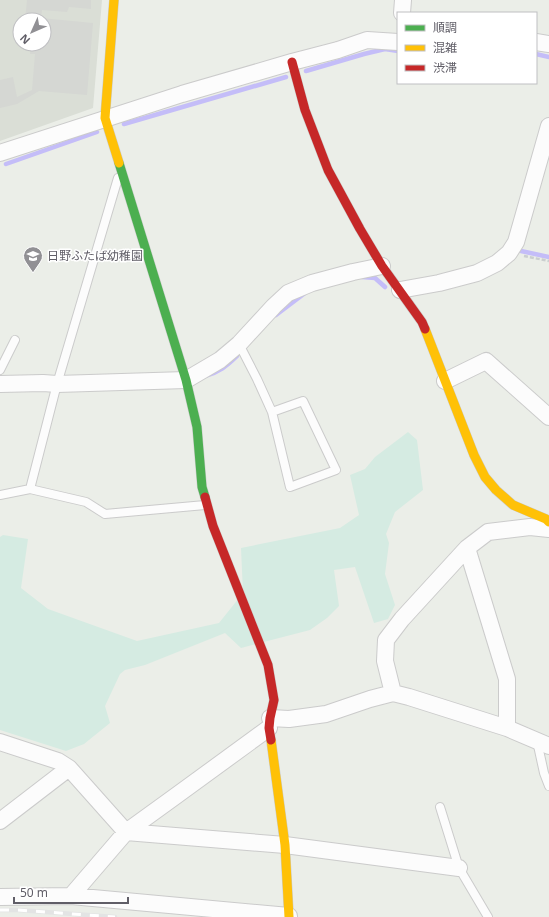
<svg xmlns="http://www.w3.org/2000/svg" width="549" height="917" viewBox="0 0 549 917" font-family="'Noto Sans','Noto Sans JP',sans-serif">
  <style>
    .education { fill: #daded6; fill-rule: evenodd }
    .green { fill: #d5ebe2 }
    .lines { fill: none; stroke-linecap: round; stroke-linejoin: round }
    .stream { stroke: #c4bdf8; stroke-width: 4.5 }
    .building { fill: #d5d7d3 }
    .lane-casing { stroke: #cbcbcb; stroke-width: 10 }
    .street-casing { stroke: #cbcbcb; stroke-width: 18 }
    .fast-casing { stroke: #cbcccb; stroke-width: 10 }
    .slow-casing { stroke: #cbcccb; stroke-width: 10 }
    .jam-casing { stroke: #cbcccb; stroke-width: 10 }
    .path { stroke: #cacecf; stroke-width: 2.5; stroke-dasharray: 4 2; stroke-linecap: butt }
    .lane { stroke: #fcfcfc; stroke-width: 8 }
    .street { stroke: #fcfcfc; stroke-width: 16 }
    .fast { stroke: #4caf50; stroke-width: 9 }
    .slow { stroke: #ffc107; stroke-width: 9 }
    .jam { stroke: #c62828; stroke-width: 9 }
    .rail-casing { stroke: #e3e4e4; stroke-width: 4.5 }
    .rail { stroke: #fff; stroke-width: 3; stroke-dasharray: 9; stroke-linecap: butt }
    .labels { text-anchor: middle; stroke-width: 3; stroke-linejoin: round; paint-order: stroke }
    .poi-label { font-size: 12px; fill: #605e67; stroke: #fff; text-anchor: start }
  </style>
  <rect width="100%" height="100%" fill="#ebeee8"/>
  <path class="education" d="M 0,0 L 102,0 L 93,108 L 0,141 ZM 20,20 L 44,20 L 44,44 L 20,44 Z"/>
  <path class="green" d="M 408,432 L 417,440 L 423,490 L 395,512 L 386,534 L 389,543 L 385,574 L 395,605 L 388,619 L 374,623 L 355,567 L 334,570 L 339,606 L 327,618 L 310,630 L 241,648 L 225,633 L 145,665 L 125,670 L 120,674 L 105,706 L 110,723 L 84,744 L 66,751 L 0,730 L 0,537 L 3,535 L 28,539 L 21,588 L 48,609 L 137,641 L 219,623 L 243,593 L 241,548 L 340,528 L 359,515 L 350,475 L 365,469 L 375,457 Z"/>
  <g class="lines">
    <path class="stream" d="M 536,54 L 549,57
      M 306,71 L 364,54 L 385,49 L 398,51
      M 124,124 L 286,77
      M 6,164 L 97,132
      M 521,251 L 549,257
      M 362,277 L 375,278 L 385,287
      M 276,315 L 305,293
      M 205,376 C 219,372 227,366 237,356"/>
  </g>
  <path class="building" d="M 27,0 L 91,0 L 91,9 L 69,7 L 67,12 L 42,10 L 41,18 L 93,23 L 87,95 L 39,91 L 17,104 L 0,108 L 0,80 L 13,77 L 17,97 L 32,90 L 35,54 L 30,54 L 31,44 L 44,44 L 44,20 L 25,20 Z"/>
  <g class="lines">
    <g class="lane-casing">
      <path id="lane" d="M 239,344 L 257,379 L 272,412 L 290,487 L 336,470 L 303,401 L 272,412
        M 0,370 L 15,340
        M 30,489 L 57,384 L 118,178
        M 0,495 L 30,489 L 86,502 L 105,514 L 205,505
        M 537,741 L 544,773 L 549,786
        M 440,807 L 459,868 L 488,917"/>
    </g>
    <g class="street-casing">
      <path id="street" d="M 402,13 L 403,0
        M 536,42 L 549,44
        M 0,153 L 182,94 L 292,62 L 338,50 L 367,40 L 398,42
        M 400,290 L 439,283 L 477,273 L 497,263 L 509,253 L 516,242 L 549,126
        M 445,381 L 486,361 L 549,417
        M 0,384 L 43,383 L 57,384 L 186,380 L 220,360 L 239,344 L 274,306 L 288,293 L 312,283 L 353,272 L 382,266
        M 467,548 L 507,679 L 507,728
        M 393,693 L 385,661 L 386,640 L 402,619 L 467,548 L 488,532 L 530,527 L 549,529
        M 270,718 L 289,719 L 326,714 L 370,699 L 393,693 L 409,697 L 507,728 L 549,746
        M 0,742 L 58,761 L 69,768
        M 0,821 L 69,768 L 126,832 L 285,845 L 459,868
        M 71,896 L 126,832 L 173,798 L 269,728
        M 0,897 L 71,896 L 289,916"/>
    </g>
    <g class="fast-casing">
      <path id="fast" d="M 119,163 L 186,380 L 197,427 L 202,487 L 205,497"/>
    </g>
    <g class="slow-casing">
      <path id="slow" d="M 114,0 L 105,118 L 119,163
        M 425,329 L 474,455 L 485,477 L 496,490 L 513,505 L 546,519 L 549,522
        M 271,740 L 285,845 L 289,917"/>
    </g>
    <g class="jam-casing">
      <path id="jam" d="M 292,62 L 305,110 L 328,170 L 360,229 L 382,266 L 422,322 L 425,329
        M 205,497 L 213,526 L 268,665 L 274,700 L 270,718 L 269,728 L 271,740"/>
    </g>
    <path class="path" d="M 524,256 L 549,261"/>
    <use href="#lane" class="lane"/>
    <use href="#street" class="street"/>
    <use href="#fast" class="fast"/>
    <use href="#slow" class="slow"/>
    <use href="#jam" class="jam"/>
    <g class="rail-casing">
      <path id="rail" d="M 0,910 L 18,910 L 115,917"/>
    </g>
    <use href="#rail" class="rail"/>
  </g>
  <defs>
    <g id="school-pin" transform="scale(1)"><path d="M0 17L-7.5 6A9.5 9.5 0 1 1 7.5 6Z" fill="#919094" stroke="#fff"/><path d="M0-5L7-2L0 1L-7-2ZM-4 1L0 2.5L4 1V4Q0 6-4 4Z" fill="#fff"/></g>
  </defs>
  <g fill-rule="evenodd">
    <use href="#school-pin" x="33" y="256"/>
  </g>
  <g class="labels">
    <g class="poi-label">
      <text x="47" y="260">日野ふたば幼稚園</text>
    </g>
  </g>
  <rect x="397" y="12" width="140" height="72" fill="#ffffff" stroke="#bfbfc2"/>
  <rect x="405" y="25" width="20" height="6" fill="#4caf50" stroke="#bfbfc2"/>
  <text x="433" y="32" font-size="12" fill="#605e67">順調</text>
  <rect x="405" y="45" width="20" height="6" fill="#ffc107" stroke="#bfbfc2"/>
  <text x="433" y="52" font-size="12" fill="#605e67">混雑</text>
  <rect x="405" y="65" width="20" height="6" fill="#c62828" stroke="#bfbfc2"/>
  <text x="433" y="72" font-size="12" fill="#605e67">渋滞</text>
  <g transform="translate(32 32) rotate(225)"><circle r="19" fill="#ffffff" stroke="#bfbfc2"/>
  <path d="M0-3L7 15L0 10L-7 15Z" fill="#919094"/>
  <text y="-6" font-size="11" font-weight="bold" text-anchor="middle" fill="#605e67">N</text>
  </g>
  <path d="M14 897v6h114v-6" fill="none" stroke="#605e67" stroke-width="2"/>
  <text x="20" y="897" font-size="12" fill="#605e67" stroke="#ffffff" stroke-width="3" paint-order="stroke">50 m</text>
</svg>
